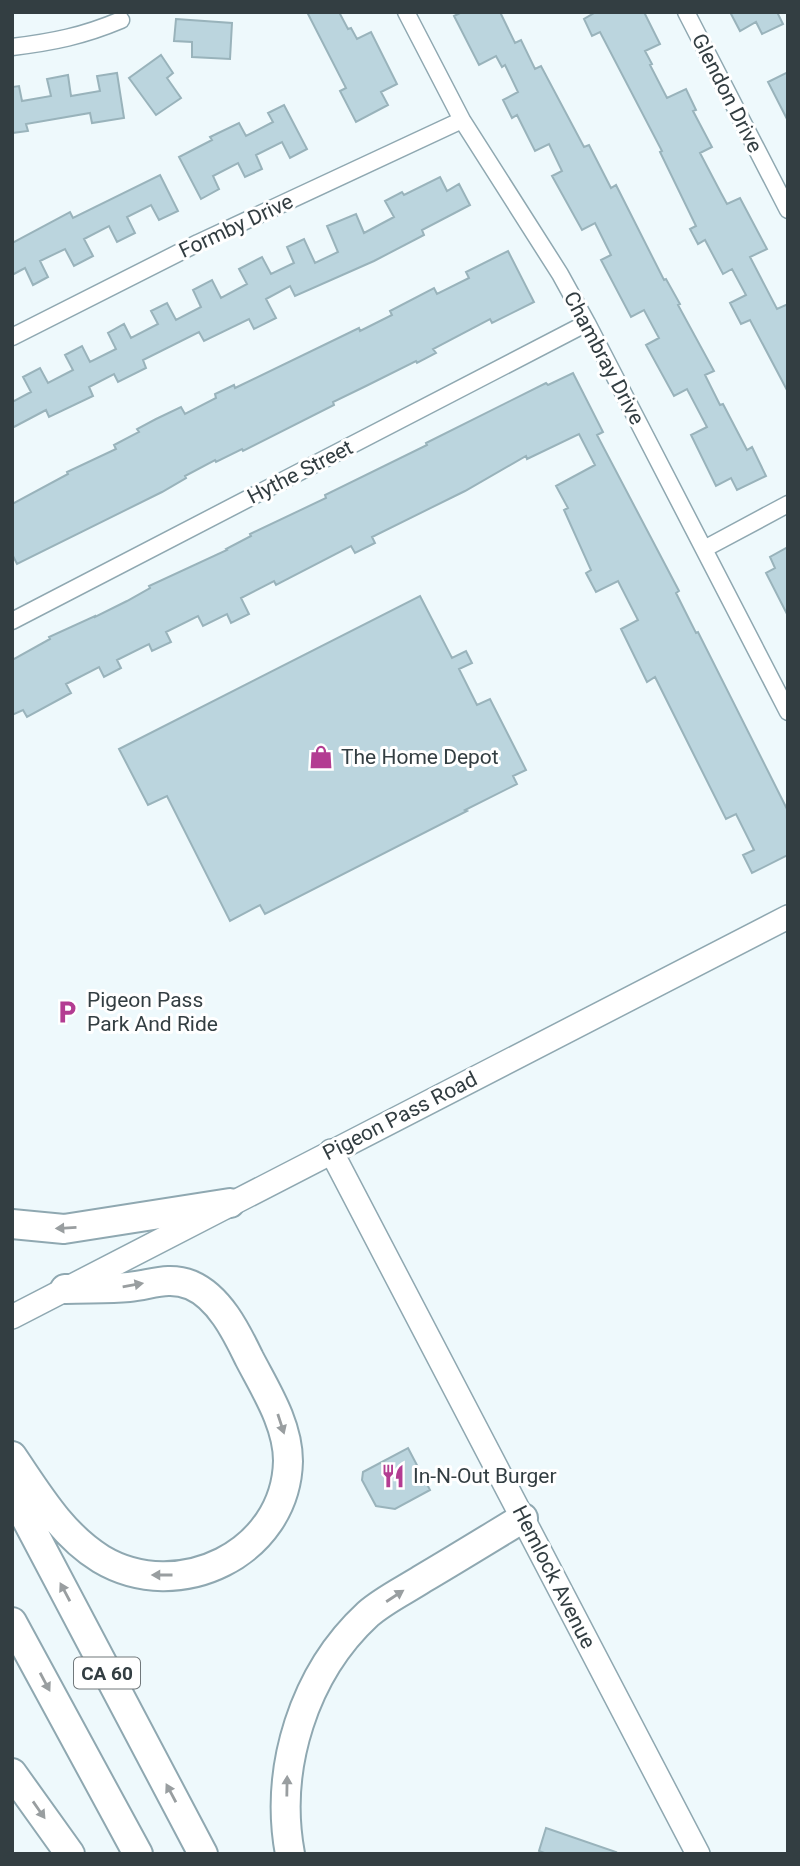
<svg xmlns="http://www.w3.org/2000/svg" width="800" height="1866" viewBox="0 0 800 1866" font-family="Roboto,sans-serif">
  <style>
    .building { fill: #bbd5de; stroke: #99b3bb; stroke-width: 2 }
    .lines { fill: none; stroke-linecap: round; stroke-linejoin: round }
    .street-casing { stroke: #8fa8b1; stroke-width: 19 }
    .secondary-casing { stroke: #8fa8b1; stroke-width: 26 }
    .highway-casing { stroke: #8fa8b1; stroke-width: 32 }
    .street { stroke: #fff; stroke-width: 16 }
    .secondary { stroke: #fff; stroke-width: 23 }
    .highway { stroke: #fff; stroke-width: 28 }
    .oneway { fill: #999ea0 }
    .labels { text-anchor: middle; stroke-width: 6; stroke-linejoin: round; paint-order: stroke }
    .shield { fill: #fff; stroke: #70787b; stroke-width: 2 }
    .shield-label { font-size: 19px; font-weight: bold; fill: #333e42 }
    .street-label { font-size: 21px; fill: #333e42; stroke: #fff }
    .poi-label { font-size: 21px; fill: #333e42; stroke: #fff; text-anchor: start }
  </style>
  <rect width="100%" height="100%" fill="#eef9fc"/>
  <path class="building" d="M 307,12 L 339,12 L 348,29 L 351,28 L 357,39 L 371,32 L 397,84 L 381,92 L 388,105 L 356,122 L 340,91 L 346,88 Z
    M 462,12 L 500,12 L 515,43 L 521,40 L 535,69 L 541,66 L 584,147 L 589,145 L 611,188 L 616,185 L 664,280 L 666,279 L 680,304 L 678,305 L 714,371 L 705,375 L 720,405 L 723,404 L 747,450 L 752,447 L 766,476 L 737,490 L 731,478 L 716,486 L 691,435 L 707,427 L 687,389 L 674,396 L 646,345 L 659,338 L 644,310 L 631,317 L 601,260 L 611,255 L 595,223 L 582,230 L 552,176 L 562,171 L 549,144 L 535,151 L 517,115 L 512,118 L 503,100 L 518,92 L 505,65 L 502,67 L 496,56 L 479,65 L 454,16 Z
    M 596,12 L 644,12 L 660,44 L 645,51 L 652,64 L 650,65 L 667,98 L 686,89 L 696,110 L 693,111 L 712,147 L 700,153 L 721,193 L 727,204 L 740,198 L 767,249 L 750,257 L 777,309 L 788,304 L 788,392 L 750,320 L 741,324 L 730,303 L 746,295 L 732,269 L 723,274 L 705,240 L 698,244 L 690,229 L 696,226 L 660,152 L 662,151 L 600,32 L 592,36 L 584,19 Z
    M 730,12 L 777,12 L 783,24 L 762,34 L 756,22 L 740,31 Z
    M 176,19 L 232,23 L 230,59 L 192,57 L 192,42 L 174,41 Z
    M 161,55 L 173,73 L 167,78 L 181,98 L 156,115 L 129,78 Z
    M 788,72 L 788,121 L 768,82 Z
    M 117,73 L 124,118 L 92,123 L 90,113 L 26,124 L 28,131 L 12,133 L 12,87 L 19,86 L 22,101 L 51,96 L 47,79 L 68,75 L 71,96 L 100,91 L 97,76 Z
    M 284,105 L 307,149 L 290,158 L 282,142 L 256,155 L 262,169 L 245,177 L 238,163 L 213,176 L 219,189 L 201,199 L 179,157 L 212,140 L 210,137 L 239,123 L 246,136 L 273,122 L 268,113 Z
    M 160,175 L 178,211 L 159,220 L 151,205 L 127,217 L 135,233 L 117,242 L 109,226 L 84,239 L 93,256 L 74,266 L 65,249 L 40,261 L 48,277 L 33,285 L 25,268 L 12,275 L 12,243 L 70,212 L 73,218 Z
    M 440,177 L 447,191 L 459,184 L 470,205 L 422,230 L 424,235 L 374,261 L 295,296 L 290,286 L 266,299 L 276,318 L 254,329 L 249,319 L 204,341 L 199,332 L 143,360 L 146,368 L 118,382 L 114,374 L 89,387 L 93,396 L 49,417 L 46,410 L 12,428 L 12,402 L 31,392 L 23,377 L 40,368 L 48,383 L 73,370 L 65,355 L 82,346 L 90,362 L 116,349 L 108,333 L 124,324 L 131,338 L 158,324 L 151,311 L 167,303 L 176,320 L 201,307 L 193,290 L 212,280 L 221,298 L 247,284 L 239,269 L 262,257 L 271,274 L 294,263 L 287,247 L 304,239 L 315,263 L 338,252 L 327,226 L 356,214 L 364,233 L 394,217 L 385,201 L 402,192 L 404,195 Z
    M 508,251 L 534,302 L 492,323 L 490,319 L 433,349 L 436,353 L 417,363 L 416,361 L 366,386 L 333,402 L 334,405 L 243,451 L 242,449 L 216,462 L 215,460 L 185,476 L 186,478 L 162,492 L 17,564 L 12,554 L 12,504 L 68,474 L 67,472 L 116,449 L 114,445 L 139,432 L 137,429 L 156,419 L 181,407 L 185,414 L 216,398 L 215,394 L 234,385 L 235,388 L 359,328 L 360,331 L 392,315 L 390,311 L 434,288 L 437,294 L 469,278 L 466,272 Z
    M 573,373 L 603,432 L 597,435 L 679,591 L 676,593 L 696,633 L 698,632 L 788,811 L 788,855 L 752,873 L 743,855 L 754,850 L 736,814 L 726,819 L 655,677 L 647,682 L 621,629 L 638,620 L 618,581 L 596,592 L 586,573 L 591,570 L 564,510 L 568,508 L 556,486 L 595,465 L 579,434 L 527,459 L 526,456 L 465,491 L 372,537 L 375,543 L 355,553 L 351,546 L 276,585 L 274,581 L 241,598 L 249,614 L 231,623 L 227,614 L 203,626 L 198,616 L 166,632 L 171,642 L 152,651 L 149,644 L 117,660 L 121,668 L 104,677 L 99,667 L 66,684 L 71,693 L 27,717 L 23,710 L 12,715 L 12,660 L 50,639 L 49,637 L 95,616 L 95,617 L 127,601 L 150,588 L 149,586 L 227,550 L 226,549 L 251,536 L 250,534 L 326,498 L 325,495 L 427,445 L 426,443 L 546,383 L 548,385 Z
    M 788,547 L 788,616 L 766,573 L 775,568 L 770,557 Z
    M 420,596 L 452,658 L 466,651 L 472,663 L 459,669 L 477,705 L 490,699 L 526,770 L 513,776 L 517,784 L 465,810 L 467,811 L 265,914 L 260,905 L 230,921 L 167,796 L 148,805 L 119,749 Z
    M 408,1448 L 430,1490 L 395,1509 L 376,1506 L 362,1480 L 363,1472 Z
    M 546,1828 L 616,1852 L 615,1854 L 547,1854 L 539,1851 Z"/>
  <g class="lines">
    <g class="street-casing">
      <path id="street" d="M 406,12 L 462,120 L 560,274 L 587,323 L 788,712
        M 686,12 L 788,210
        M 12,47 C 53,42 83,36 121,20
        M 12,337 L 198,243 L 462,120
        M 704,549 L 788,504
        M 12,621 L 587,323"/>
    </g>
    <g class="secondary-casing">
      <path id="secondary" d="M 331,1151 L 698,1854
        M 12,1317 L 788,917"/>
    </g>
    <g class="highway-casing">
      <path id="highway" d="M 12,1224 L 64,1229 L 230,1203
        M 12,1456 C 38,1494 61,1534 101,1559 C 178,1605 286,1554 288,1461 C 288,1424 265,1389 249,1358 C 236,1331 219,1297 191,1285 C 168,1276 151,1285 129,1287 C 108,1289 86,1288 65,1289
        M 12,1492 L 203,1854
        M 12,1622 L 138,1854
        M 12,1773 L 70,1854
        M 290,1854 C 274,1768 304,1673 368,1614 C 384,1600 405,1590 422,1579 C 456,1559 490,1538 523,1518"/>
    </g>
    <use href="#street" class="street"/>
    <use href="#secondary" class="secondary"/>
    <use href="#highway" class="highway"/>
  </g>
  <defs><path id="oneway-solid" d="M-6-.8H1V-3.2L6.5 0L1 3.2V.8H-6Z" transform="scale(1.75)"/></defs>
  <g class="oneway">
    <use href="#oneway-solid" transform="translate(66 1228) rotate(177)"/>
    <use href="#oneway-solid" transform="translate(133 1285) rotate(-10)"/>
    <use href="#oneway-solid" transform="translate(281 1424) rotate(72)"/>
    <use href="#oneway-solid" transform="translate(162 1575) rotate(-180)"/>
    <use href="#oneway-solid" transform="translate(65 1592) rotate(-118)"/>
    <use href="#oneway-solid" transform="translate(395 1596) rotate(-33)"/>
    <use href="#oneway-solid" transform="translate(45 1682) rotate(62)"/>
    <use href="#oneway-solid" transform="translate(287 1786) rotate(-89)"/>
    <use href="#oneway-solid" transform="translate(171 1793) rotate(-118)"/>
    <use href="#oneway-solid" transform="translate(39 1810) rotate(55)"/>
  </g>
  <defs>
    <g id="shop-bare" transform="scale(1.89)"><path d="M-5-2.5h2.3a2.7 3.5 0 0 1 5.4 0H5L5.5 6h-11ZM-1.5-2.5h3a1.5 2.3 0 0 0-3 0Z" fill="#b33c92" stroke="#fff" stroke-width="2.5" paint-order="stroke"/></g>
    <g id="parking-bare" transform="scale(1.89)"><path d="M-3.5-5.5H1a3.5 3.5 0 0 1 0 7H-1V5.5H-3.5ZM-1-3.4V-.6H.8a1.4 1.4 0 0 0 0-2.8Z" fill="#b33c92" stroke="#fff" stroke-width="2.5" paint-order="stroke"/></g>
    <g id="restaurant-bare" transform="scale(1.89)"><path d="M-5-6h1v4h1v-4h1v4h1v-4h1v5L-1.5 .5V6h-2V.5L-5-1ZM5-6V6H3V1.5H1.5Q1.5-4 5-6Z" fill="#b33c92" stroke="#fff" stroke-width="2.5" paint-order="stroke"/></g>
  </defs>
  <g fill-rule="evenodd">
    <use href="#shop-bare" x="321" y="757"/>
    <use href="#parking-bare" x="67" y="1012"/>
    <use href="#restaurant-bare" x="393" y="1476"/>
  </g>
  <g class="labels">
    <rect class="shield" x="74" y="1657.5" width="66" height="31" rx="5"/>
    <g class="shield-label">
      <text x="107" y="1680">CA 60</text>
    </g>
    <g class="street-label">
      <text transform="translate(727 93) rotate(63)" y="7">Glendon Drive</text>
      <text transform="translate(236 226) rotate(-25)" y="7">Formby Drive</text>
      <text transform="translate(604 358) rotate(62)" y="7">Chambray Drive</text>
      <text transform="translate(300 472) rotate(-27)" y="7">Hythe Street</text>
      <text transform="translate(400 1116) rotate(-27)" y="7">Pigeon Pass Road</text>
      <text transform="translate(554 1577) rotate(63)" y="7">Hemlock Avenue</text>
    </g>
    <g class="poi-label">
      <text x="341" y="764">The Home Depot</text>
      <text x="87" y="1007">Pigeon Pass<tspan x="87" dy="24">Park And Ride</tspan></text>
      <text x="413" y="1483">In-N-Out Burger</text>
    </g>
  </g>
  <rect width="800" height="1866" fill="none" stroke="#333e42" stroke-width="28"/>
</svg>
